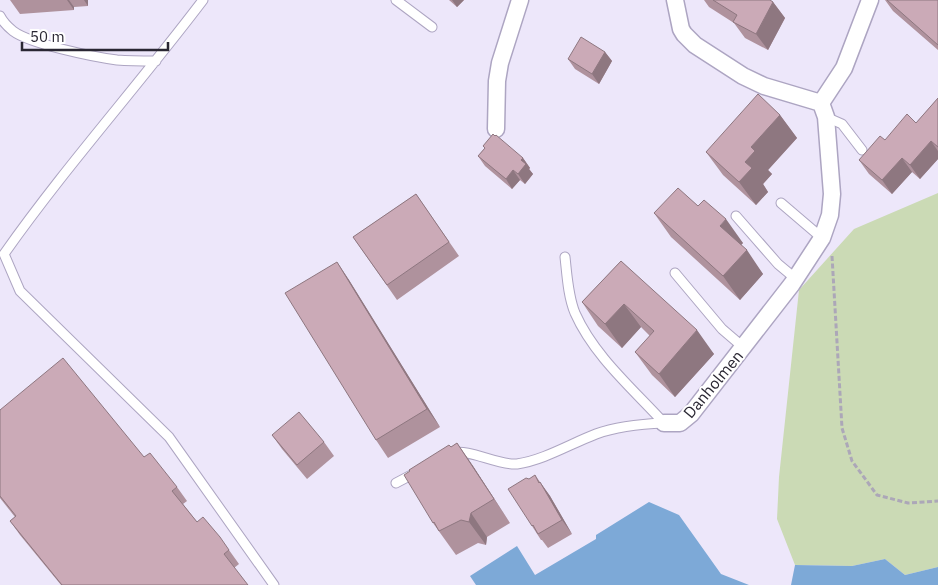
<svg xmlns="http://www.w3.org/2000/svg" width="938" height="585" viewBox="0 0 938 585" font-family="'IBM Plex Sans',sans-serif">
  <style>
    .green { fill: #cbdab5 }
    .water { fill: #7da9d7 }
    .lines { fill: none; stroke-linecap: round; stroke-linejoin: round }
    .lane-casing { stroke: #ada5c2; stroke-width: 11 }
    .street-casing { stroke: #ada5c2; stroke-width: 19 }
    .path { stroke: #aca7b8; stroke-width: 3; stroke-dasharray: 5 2.5; stroke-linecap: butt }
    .lane { stroke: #fff; stroke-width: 9 }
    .street { stroke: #fff; stroke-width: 16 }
    .wall { fill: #af929d }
    .shaded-wall { fill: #8e7780 }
    .building { fill: #cbaab7; stroke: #8e7780 }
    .labels { text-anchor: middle; stroke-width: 4; stroke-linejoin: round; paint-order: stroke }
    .street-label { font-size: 16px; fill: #2a2733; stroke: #fff }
  </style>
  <rect width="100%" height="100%" fill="#ede7fa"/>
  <path class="green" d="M 938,193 L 938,567 L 905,575 L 885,559 L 852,566 L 795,565 L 777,519 L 779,477 L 799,290 L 854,229 Z"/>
  <path class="water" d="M 649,502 L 679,515 L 721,574 L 749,585 L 476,585 L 470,576 L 517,546 L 535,575 L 596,539 L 596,535 Z
    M 885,559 L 905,575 L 938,567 L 938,585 L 791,585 L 795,565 L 852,566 Z"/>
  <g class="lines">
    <g class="lane-casing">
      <path id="lane" d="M 203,0 C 138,86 66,166 4,254 L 20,291 L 169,437 L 274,585
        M 396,0 L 432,27
        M 0,16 C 3,22 8,27 13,31 C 30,44 94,57 117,60 C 130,61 144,61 156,61
        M 826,117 L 842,124 L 862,150
        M 781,203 L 822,238
        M 736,216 L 778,264 L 796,279
        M 565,257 C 567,275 568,296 575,313 C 594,356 633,389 664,423
        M 675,273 L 722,329 L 743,347
        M 453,453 C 468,448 499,466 517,464 C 544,460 570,444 596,434 C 618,426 641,424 664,423
        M 396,483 L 415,473"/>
    </g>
    <g class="street-casing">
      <path id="street" d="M 675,0 L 681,29 L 684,34 L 695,45 L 743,76 L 764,86 L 821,103 L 844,68 L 870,0
        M 496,129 L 497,81 L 500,63 L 520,0
        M 664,423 L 680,423 L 691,414 L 792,284 L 822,238 L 830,215 L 832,194 L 826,117 L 821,103"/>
    </g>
    <path class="path" d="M 832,256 L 842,428 L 852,461 L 877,495 L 908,503 L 938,501"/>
    <use href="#lane" class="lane"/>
    <use href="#street" class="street"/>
  </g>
  <path class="wall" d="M 10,0 L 88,0 L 88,6 L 74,7 L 74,10 L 20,14 Z
    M 449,0 L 464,0 L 457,7 Z
    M 704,0 L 770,0 L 773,2 L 785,18 L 768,50 L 745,38 L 734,23 L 709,7 Z
    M 885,0 L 938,0 L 938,50 L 893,11 Z
    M 605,52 L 612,61 L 599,84 L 575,69 L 568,59 Z
    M 938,98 L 938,159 L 920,179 L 912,172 L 892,194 L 869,174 L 859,160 L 885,140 L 916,123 Z
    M 780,115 L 797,138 L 768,170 L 772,174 L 763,184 L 768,192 L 756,205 L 723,175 L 706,152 Z
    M 483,146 L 523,158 L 530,168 L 529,169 L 533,174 L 525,184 L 520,180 L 512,189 L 485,166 L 478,156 L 485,148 Z
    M 416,194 L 459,256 L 397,300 L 353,237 Z
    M 698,206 L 743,243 L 741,245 L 763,274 L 740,300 L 671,237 L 654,213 Z
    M 621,261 L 714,354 L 675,397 L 652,375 L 635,352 L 650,336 L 641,327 L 622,348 L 598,326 L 582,302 Z
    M 337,262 L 349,280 L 440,427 L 388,458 L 376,440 Z
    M 0,410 L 144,457 L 177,487 L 187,501 L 183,504 L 197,522 L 229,550 L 239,564 L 234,568 L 248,585 L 61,585 L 20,535 L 10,521 L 15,517 L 0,498 Z
    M 272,435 L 324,442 L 334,456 L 307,479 L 282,449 Z
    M 457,443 L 473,466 L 510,523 L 487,537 L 486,545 L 478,543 L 456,555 L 433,523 L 451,447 Z
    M 535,475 L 550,496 L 572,534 L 548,548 L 542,540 L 541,540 L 532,526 Z"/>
  <path class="shaded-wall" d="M 67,0 L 69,0 L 74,7 L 74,10 Z
    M 84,0 L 88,0 L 88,6 Z
    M 452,0 L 464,0 L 457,7 Z
    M 773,2 L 785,18 L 768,50 L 756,34 Z
    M 605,52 L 612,61 L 599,84 L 592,74 Z
    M 780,115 L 797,138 L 768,170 L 772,174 L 763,184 L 768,192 L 756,205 L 739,182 L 745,162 L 751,147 Z
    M 931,141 L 938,151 L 938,159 L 920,179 L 910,165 Z
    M 523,158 L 530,168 L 529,169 L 533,174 L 525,184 L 518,174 L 521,160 Z
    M 902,158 L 912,172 L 892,194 L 882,180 Z
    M 513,170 L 520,180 L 512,189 L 506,179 Z
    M 726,219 L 743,243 L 737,249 L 720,226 Z
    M 747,250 L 763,274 L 740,300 L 723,276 Z
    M 337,262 L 349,280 L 440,427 L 427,409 Z
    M 624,304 L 641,327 L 622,348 L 605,324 Z
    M 697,330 L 714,354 L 675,397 L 659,374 Z
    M 457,443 L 473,466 L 510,523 L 494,499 Z
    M 540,482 L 550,496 L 572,534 L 562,520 Z
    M 471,513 L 487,537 L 486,545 L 469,522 Z"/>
  <path class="building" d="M 713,0 L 770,0 L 773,2 L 756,34 L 733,22 L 737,15 Z
    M 887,0 L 938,0 L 938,45 Z
    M 581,37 L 605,52 L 592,74 L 568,59 Z
    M 758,94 L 780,115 L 751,147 L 755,151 L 745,162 L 752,168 L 739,182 L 706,152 Z
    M 938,98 L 938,147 L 931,141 L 910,165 L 902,158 L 882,180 L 859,160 L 880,136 L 885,140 L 907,114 L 916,123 Z
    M 493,134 L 495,136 L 496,135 L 523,158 L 521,160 L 526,164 L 518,174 L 513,170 L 506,179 L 478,156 L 485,148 L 483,146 Z
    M 678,188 L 698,206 L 704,200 L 726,219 L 720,226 L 747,250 L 723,276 L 654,213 Z
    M 416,194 L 449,242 L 387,285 L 353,237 Z
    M 621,261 L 697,330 L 659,374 L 635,352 L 654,331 L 624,304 L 605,324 L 582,302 Z
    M 337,262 L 427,409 L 376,440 L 285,293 Z
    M 63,358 L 144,457 L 150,453 L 177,487 L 172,491 L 197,522 L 203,517 L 220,537 L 229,550 L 224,554 L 248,585 L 62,585 L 10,521 L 16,516 L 0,496 L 0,410 Z
    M 299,412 L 324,442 L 297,465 L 272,435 Z
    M 457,443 L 494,499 L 471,513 L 469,522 L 461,520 L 439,531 L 434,522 L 433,523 L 404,475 L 410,471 L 409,470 L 449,445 L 451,447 Z
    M 535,475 L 539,483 L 540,482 L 562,520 L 538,534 L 533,525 L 532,526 L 508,489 L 526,478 L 529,479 Z"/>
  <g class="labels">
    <g class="street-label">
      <text transform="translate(713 384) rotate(-50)" y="6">Danholmen</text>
    </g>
  </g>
  <path d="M22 42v8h146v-8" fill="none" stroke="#2a2733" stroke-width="2.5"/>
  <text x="30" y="42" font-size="15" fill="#2a2733" stroke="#ffffff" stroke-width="4" paint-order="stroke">50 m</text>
</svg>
